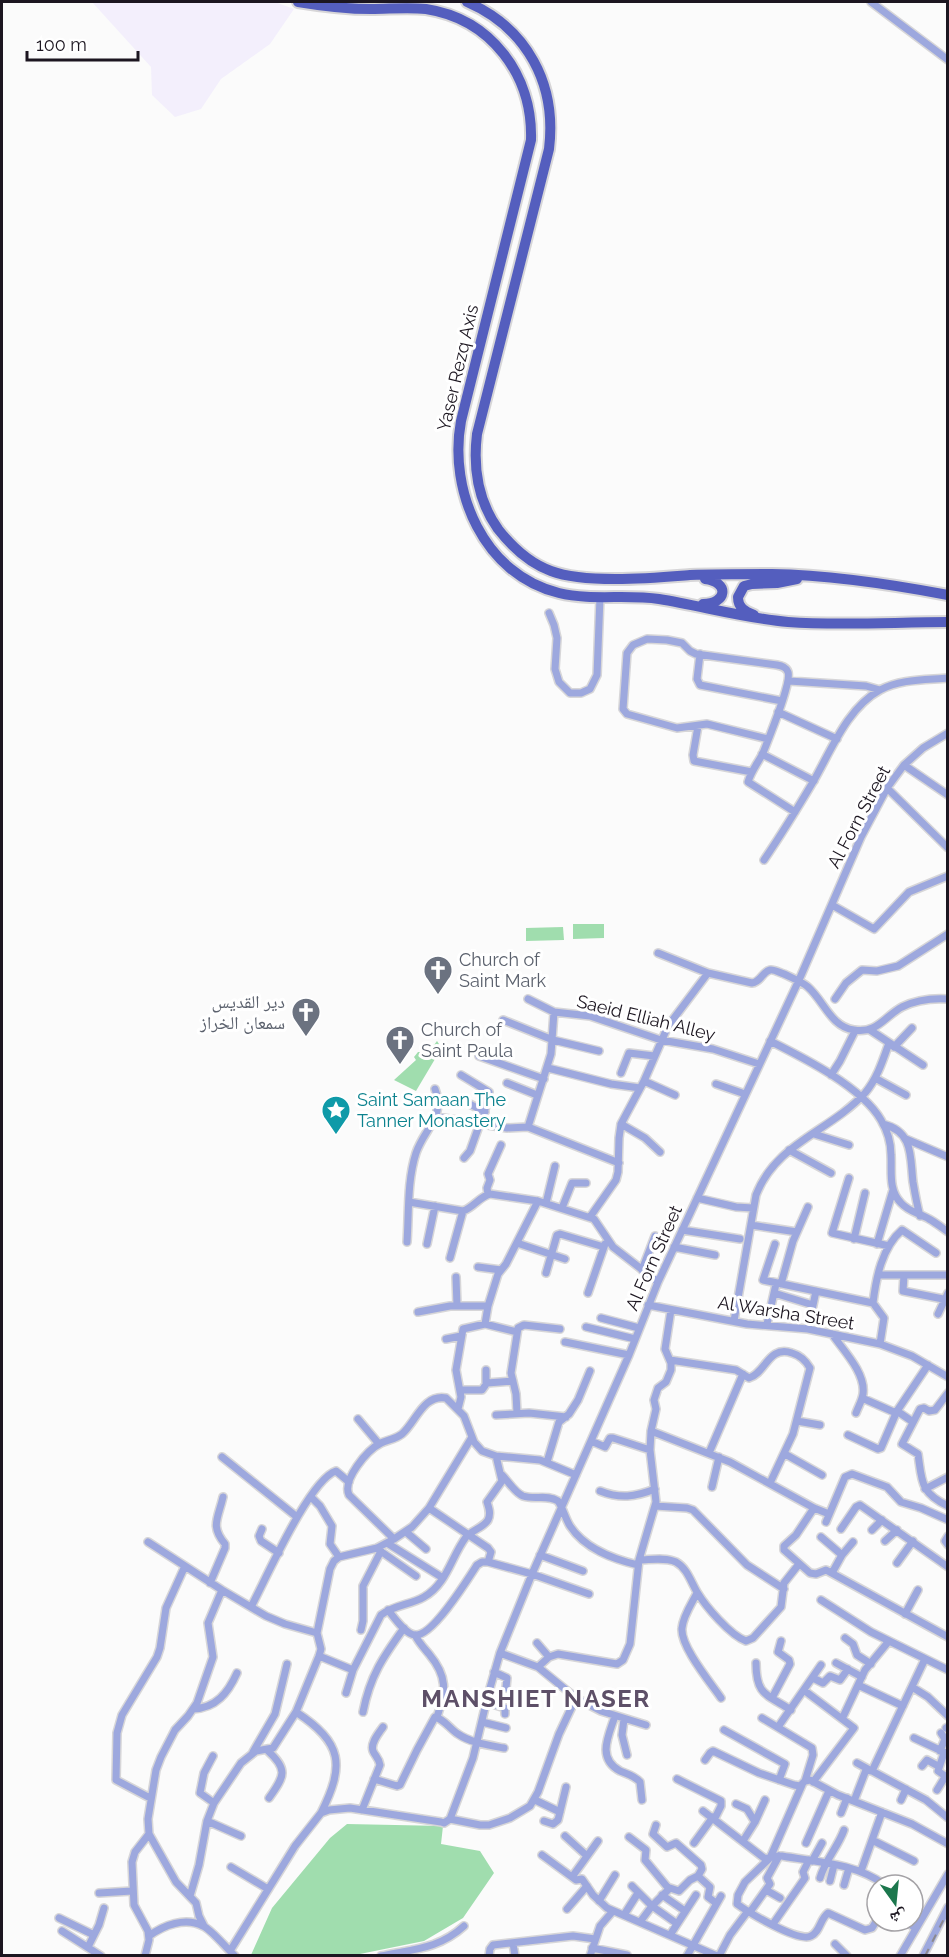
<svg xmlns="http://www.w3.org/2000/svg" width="949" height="1957" viewBox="0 0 949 1957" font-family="Raleway,'Noto Naskh Arabic',sans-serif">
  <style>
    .commercial { fill: #f3effc }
    .green { fill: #a0ddae }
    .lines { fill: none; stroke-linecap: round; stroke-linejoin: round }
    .minor-casing { stroke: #d7d6d8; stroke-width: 10 }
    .primary-casing { stroke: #d7d6d8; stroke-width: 14 }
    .minor { stroke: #9da8de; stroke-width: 7 }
    .primary { stroke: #545ebe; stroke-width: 10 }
    .rail { stroke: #8c898e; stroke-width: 2; stroke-dasharray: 8 8; stroke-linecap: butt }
    .labels { text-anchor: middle; stroke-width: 6; stroke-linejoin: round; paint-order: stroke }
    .street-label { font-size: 18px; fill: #1c1620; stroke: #fff }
    .worship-label { font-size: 18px; fill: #5b616d; stroke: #fff; text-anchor: start }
    .culture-label { font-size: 18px; fill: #0d838f; stroke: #fff; text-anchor: start }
    .district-label { font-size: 24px; font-weight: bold; letter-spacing: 1.5px; fill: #5e5068; stroke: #fff }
  </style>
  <rect width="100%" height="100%" fill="#fbfbfb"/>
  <path class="commercial" d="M 92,2 L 275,2 L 294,9 L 270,44 L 221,79 L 201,109 L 175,117 L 152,95 L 151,67 Z"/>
  <path class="green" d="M 573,924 L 604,924 L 604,938 L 573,939 Z
    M 563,927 L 564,940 L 526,941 L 526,928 Z
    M 437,1041 L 439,1044 L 436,1047 L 438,1049 L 432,1057 L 435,1059 L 416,1091 L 394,1080 L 416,1060 L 414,1057 L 418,1052 L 425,1052 L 426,1046 L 430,1043 L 434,1045 Z
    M 347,1824 L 443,1826 L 441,1844 L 480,1851 L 494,1873 L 463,1918 L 424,1941 L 355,1955 L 251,1955 L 272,1908 L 330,1838 Z"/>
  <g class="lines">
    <g class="minor-casing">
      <path id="minor" d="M 871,2 L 948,60
        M 549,613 L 554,625 L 557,638 L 555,669 L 559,682 L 570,693 L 581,693 L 590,689 L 597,675 L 600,597
        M 700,654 L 697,679 L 700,685 L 782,701
        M 789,681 L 866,686 L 880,690
        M 778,712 L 837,739
        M 698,726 L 693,755 L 694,761 L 752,772
        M 768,739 L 707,724 L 677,728 L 627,714 L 623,709 L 627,653 L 633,645 L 647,639 L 667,640 L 682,643 L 690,651 L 696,654 L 777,665 C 782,666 786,667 788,672 C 792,682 768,740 763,753 C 758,763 751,771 748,782 L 795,812
        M 762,754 L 814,781
        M 904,765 L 948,795
        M 887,788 L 948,848
        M 764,860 C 781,835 797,809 813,782 C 831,751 847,708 880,690 C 900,679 925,680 948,678
        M 832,905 L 874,929 L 909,892 L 948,876
        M 658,953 L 708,973 L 752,983 C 761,982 762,972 770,970 C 774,969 780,973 784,974 C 792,978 801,981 808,987 C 824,1001 831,1027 854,1030 C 877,1034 885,1016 902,1007 C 916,1000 932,998 948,999
        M 528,999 L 554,1012 L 590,1016 L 661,1040 L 713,1049 L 759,1064
        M 835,999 L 846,983 L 862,970 L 877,971 L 898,966 L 948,934
        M 503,1020 L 553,1040 L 599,1051
        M 870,1030 L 923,1065
        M 770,1041 C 804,1058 862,1087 881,1120 C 887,1130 891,1143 891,1155 C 892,1171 888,1190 901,1203 C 909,1212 919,1213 929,1219 C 935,1222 941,1227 948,1232
        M 894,1047 L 912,1028
        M 479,1056 L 544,1079
        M 548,1068 L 611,1084 L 640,1088
        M 621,1073 L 629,1053 L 654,1056
        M 461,1075 L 489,1092 L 482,1123
        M 831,1075 L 840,1061 L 855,1031
        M 875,1078 L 906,1095
        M 644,1081 L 675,1095
        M 507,1083 L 537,1095
        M 716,1084 L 745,1094
        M 462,1100 L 485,1112
        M 437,1117 L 507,1128 L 528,1127 L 619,1163
        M 621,1124 L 645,1138 L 660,1152
        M 883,1124 C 914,1132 910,1157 913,1182 C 915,1194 917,1205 920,1216
        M 528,1127 L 551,1054 L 554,1012
        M 814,1134 L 849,1145
        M 906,1139 L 948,1157
        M 789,1150 L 831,1173
        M 464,1158 L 470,1151 L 480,1123
        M 849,1178 L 832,1233 L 889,1246
        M 488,1194 L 487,1188 L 490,1180 L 488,1174 L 501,1145
        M 697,1198 L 736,1207 L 753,1208
        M 409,1202 L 463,1211 C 474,1207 479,1197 490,1194 L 538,1201 L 594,1219 L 613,1247 L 658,1282
        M 546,1203 L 555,1166
        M 562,1208 L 572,1183 L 586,1183
        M 590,1217 L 616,1180 L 618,1172 L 619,1138 L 621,1124 L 644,1081 L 668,1026 L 708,973
        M 751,1225 L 797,1232
        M 682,1230 L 740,1239
        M 854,1239 L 865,1193
        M 407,1242 C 409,1213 407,1181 416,1153 C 424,1129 446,1116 435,1089
        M 517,1243 L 565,1259
        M 427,1244 L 435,1206
        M 775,1244 L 763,1280 L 873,1303
        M 877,1244 L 893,1190
        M 674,1247 L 715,1255
        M 450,1258 L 463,1211
        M 478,1267 L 501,1270
        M 642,1270 L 655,1236
        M 546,1273 L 557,1235 L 560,1234 L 604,1247
        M 878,1275 L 948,1275
        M 904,1275 L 903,1291 L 948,1300
        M 456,1277 L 457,1306
        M 781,1284 L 793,1241 L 808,1207
        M 588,1293 L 605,1244
        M 774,1293 L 813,1305
        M 648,1305 L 747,1324 L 808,1329 L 880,1344 L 912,1356 L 948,1377
        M 418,1312 L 450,1306 L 488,1306
        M 938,1314 L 948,1293
        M 601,1318 L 639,1328
        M 734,1321 L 756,1195 C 776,1143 829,1132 865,1093 C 877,1079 883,1060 889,1043
        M 485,1324 L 488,1306 L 498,1274 L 506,1264 L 538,1201
        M 767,1324 L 776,1284
        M 586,1327 L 635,1339
        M 808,1329 L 816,1291
        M 832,1334 C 843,1350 866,1373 863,1394 C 862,1401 858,1407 856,1413
        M 446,1339 L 461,1336
        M 565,1342 L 629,1355
        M 880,1344 L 884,1318 L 873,1303 C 876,1278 882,1247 902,1230 L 936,1253
        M 670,1360 L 736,1370 L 749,1378 C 766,1373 768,1345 792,1353 C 799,1355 806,1361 810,1368 L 793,1434 L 770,1483
        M 486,1384 L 486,1370
        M 461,1390 L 482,1390 L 487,1383 L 513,1381
        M 948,1393 L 935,1410 L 929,1411 L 924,1408 L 920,1409 L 902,1444 L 918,1454 C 922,1481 920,1493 948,1506
        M 862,1398 L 896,1413
        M 458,1409 L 461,1397 L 456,1370 L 463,1329 L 485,1324 L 517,1332
        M 897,1411 L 913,1422
        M 517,1413 L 516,1394 L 511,1373 L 518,1328 L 524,1325 L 560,1329
        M 496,1415 L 529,1413 L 566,1417
        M 358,1419 L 379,1444
        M 797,1421 L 820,1425
        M 651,1431 L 730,1462 L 814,1508 L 829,1514
        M 848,1435 L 878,1449 L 881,1448 L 897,1411 L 928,1365
        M 591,1441 L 605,1447 L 610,1438 L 613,1438 L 650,1450
        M 709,1453 L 743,1374
        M 785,1454 L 822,1475
        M 222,1457 L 297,1517
        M 547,1462 L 559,1422 L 569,1414 L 578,1400 L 590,1371
        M 502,1475 C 508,1481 515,1493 523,1496 C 535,1500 547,1494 558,1501 C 563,1508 565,1518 570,1526 C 585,1549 613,1559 638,1565
        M 712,1487 L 719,1457
        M 925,1489 L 948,1477
        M 600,1491 C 620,1499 635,1497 655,1489
        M 311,1497 L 320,1506 L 332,1526 L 330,1544 L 339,1557
        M 655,1506 L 687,1508 L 693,1510 L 747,1565 L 784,1589
        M 429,1508 L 488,1548 L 491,1552 L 488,1562
        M 814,1508 L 796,1535 L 784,1546 L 784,1550 L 810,1573 L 816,1574 L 826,1570 L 948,1637
        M 826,1522 L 845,1477 L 852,1474 L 887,1487 L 901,1502 L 921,1508 L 948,1520
        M 262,1529 L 259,1536 L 261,1541 L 279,1553
        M 841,1529 L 856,1507 L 860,1505 L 948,1567
        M 872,1530 L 882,1520
        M 406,1532 L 426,1549
        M 948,1536 L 945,1541 L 948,1545
        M 821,1537 L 842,1555
        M 394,1539 L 349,1495 C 342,1480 367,1450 381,1443 C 387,1440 396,1439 402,1434 C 416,1422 423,1394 446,1398 L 464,1416 L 474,1442 L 482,1451 L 496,1456 L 540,1460 L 576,1475
        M 885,1541 L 897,1530
        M 148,1542 L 222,1590 L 266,1616 L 285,1624 L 317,1633
        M 387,1543 L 443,1578
        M 379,1550 L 416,1576
        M 540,1555 L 583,1571
        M 639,1560 C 650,1560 665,1557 676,1562 C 687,1568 691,1582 697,1592 C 706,1607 730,1635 746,1641 L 753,1638 L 781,1607 L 784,1583 L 799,1564
        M 897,1563 L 913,1541
        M 832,1573 L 842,1555 L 853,1542
        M 210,1583 L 225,1548 L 225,1544 C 210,1526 218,1519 223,1497
        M 697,1593 C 692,1603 683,1616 682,1628 C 680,1646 710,1682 721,1698
        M 821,1600 L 871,1632 L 948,1670
        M 251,1607 C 266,1579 309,1480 336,1471 L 349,1482
        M 388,1610 C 394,1617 405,1634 415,1635 C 432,1637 468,1579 477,1565 L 482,1562 L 488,1562 L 532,1574 L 589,1594
        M 905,1614 L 918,1590
        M 361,1630 L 363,1621 L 363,1586 L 381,1551
        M 415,1635 C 419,1643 424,1648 429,1654 C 448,1677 446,1691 437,1717
        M 845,1638 L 853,1644 L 857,1655 L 871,1664
        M 537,1643 L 549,1657
        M 500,1653 L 538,1667 L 576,1698 L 601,1711 L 646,1725
        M 319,1656 L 353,1670
        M 756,1663 C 756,1695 766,1694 791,1710
        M 836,1663 L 862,1677
        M 538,1667 L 549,1657 L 558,1654 L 617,1664 L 623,1660 L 630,1644 L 639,1560 L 656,1502 L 650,1450 L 651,1431 L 656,1409 L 654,1400 L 658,1388 L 666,1382 L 671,1370 L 671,1363 L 665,1349 L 671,1310
        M 494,1672 L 507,1678 L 506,1688
        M 813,1678 L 823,1683 L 830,1676 L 840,1680 L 848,1669
        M 858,1685 L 903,1706
        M 912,1687 L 928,1697 L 948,1716
        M 805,1691 L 854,1728 L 813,1782
        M 346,1693 L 353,1670 L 381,1615 C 394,1605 410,1605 424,1597 C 447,1584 451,1557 466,1537 C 472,1530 483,1528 488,1520 C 491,1514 489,1508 487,1502 L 502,1481 L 496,1456
        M 772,1698 L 790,1664 L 789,1660 L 778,1652 L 781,1641
        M 486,1702 L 505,1708 L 505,1714
        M 193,1709 C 216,1708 228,1693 237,1673
        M 296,1712 C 343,1743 345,1765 321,1813
        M 363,1712 C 370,1676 383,1657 404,1628
        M 615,1716 C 609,1735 596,1758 620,1771 C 627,1774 635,1776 640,1782 L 642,1800
        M 762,1718 L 812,1748 L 813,1755 L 805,1781
        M 624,1719 L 622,1735 L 627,1755
        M 842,1719 L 865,1670 L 889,1641
        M 482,1722 L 506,1728
        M 778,1727 L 821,1665
        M 946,1728 L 948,1727
        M 724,1730 L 785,1764 L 779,1780
        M 914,1738 L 948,1754
        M 268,1751 C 288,1769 285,1776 269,1798
        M 940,1751 L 945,1739 L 941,1733
        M 253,1752 L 275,1714 L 287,1664
        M 944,1753 L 938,1771 L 948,1778
        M 213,1756 L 204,1773 L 200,1793 L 214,1803
        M 705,1760 L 710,1753 L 713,1751 L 759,1773 L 794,1785 L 800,1786 L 805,1781 L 810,1780 L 838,1795 L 912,1824 L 948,1844
        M 857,1763 L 868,1769
        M 922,1766 L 927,1760 L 938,1766
        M 872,1771 L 925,1659
        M 872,1771 L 926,1800 L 948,1818
        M 374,1779 L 397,1786 L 400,1785 L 417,1750 L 435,1717 C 444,1719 450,1729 458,1734 C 471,1743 488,1745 504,1748
        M 677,1779 L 721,1801 L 721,1806 L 715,1818
        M 802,1785 L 770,1858 L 745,1882 L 738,1895 L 737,1904 C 748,1912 799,1943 811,1936 C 820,1932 820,1919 828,1913 L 865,1930 L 872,1928 L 877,1920
        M 937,1790 L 945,1777
        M 150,1798 L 116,1780 L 117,1733 L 122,1715 L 157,1657 L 160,1648 L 166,1608 L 185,1566
        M 535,1800 L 560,1812
        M 901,1800 L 906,1789
        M 854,1801 L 866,1770 L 872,1771
        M 736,1804 L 747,1809 L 755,1822
        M 362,1810 L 380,1765 C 379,1758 375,1756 373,1751 C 370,1743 379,1733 383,1727
        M 703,1811 L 764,1858 C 770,1859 775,1855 782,1856 C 817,1862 855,1863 885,1885
        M 841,1813 L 847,1798
        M 450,1819 L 480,1825 L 489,1825 L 510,1818 L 530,1806 L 538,1792 L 559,1734 L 576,1698
        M 207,1821 L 241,1836
        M 544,1821 L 553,1824 L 558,1820 L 566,1787
        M 656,1825 L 653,1834 L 667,1847 L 676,1843 L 701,1865 L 702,1869 L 698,1876 L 710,1887 L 708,1897 L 716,1903
        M 565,1836 L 587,1856
        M 629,1837 L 646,1850 L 645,1860 L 669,1889
        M 872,1840 L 914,1861
        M 743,1841 L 755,1822 L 765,1800
        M 694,1843 L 713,1817
        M 806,1843 L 829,1791
        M 542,1855 L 576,1880 L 582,1879 L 593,1895 L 607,1908 L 717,1956
        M 812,1861 L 822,1843
        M 231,1867 L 268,1889
        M 861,1871 L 882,1812
        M 572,1877 L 598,1841
        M 820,1878 C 825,1860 838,1847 844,1830
        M 830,1881 L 834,1865
        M 844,1885 L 849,1868
        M 632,1886 L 652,1906 L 676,1923
        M 766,1890 L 780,1898
        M 99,1893 L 132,1891
        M 662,1895 L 685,1911
        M 190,1896 L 199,1865 L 207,1821 L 214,1803 L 241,1763 L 256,1751 L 273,1748 L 296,1712 L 319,1656 L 321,1649 L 317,1633 L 330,1569 L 334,1561 L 339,1557 L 377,1548 L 394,1539 L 412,1527 L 429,1508 L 472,1437
        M 599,1901 L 615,1875
        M 567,1909 L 587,1886
        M 913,1910 L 921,1917
        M 750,1912 L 770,1884 L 767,1878 L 779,1856
        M 624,1915 L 638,1893
        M 59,1918 L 94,1935
        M 906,1921 L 915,1928
        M 640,1922 L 652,1906 L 670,1888 L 679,1891 L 690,1880 L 698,1876
        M 773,1924 L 805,1878 L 803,1872 L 809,1860
        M 204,1926 L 199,1916 L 196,1903 L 176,1882 L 149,1834 L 148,1819 L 156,1770 L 161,1757 L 175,1730 L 188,1716 L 197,1703 L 213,1657 L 208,1623 L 222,1590
        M 62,1931 L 101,1956
        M 670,1935 L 696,1895
        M 149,1936 C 164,1925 185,1917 203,1926 C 212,1930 226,1948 235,1956
        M 513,1943 L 515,1956
        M 835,1944 L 847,1956
        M 88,1947 L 99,1925 L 104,1908
        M 592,1948 L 627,1955
        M 230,1951 L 295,1846 L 321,1813 L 329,1810 L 350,1808 L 441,1822 L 444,1823 L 450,1819 L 473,1758 L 488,1695 L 500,1653 L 532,1574 L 629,1355 L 658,1282 L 799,980 L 861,837 L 887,788 L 904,765 L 923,748 L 948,733
        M 145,1956 L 149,1940 L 148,1931 L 134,1905 L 132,1862 L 135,1852 L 149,1834
        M 381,1956 C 413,1949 439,1949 464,1926
        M 489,1956 L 490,1949 L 493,1945 L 573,1936 L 595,1939
        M 590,1956 L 600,1926 L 613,1911
        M 687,1956 L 721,1896
        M 719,1956 L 730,1935 L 748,1911
        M 900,1956 L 948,1874
        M 923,1956 L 948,1907"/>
    </g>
    <g class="primary-casing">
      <path id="primary" d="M 298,2 C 322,6 346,9 371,9 C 389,9 408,7 426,9 C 491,19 533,75 531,140 L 461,421 C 448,491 484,575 559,593 C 591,601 626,594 659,599 C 702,606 744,618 788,622 C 841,626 895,622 948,622
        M 467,2 C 527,28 557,84 549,149 L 477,434 C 473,467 478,501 498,529 C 512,547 529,563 551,571 C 586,584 652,578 690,575 C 718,574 745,574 772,574 C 831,575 890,584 948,595
        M 703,604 C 727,604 730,582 705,579
        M 754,615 C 745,611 738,608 738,597 L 744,586 L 752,584 L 777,583 L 797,579"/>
    </g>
    <use href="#minor" class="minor"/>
    <use href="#primary" class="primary"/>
    <path class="rail" d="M 925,1956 L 948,1911"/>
  </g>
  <defs>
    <g id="church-pin" transform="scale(1.5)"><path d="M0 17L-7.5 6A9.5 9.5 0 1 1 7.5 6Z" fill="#6b7280" stroke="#fff"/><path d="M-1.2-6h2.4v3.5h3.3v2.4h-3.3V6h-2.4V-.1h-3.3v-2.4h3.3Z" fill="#fff"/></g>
    <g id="sight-pin" transform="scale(1.5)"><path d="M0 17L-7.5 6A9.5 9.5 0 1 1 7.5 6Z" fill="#0f9aa8" stroke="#fff"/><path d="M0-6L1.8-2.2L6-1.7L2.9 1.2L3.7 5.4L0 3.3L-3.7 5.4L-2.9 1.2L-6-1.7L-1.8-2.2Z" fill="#fff"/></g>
  </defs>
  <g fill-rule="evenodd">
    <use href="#church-pin" x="438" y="970"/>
    <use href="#church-pin" x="306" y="1012"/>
    <use href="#church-pin" x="400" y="1040"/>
    <use href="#sight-pin" x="336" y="1110"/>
  </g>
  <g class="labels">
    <g class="street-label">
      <text transform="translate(458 368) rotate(-77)" y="6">Yaser Rezq Axis</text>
      <text transform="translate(859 817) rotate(-62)" y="6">Al Forn Street</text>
      <text transform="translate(646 1018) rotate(14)" y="6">Saeid Elliah Alley</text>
      <text transform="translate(654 1258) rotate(-66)" y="6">Al Forn Street</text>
      <text transform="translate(786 1313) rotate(9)" y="6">Al Warsha Street</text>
    </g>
    <g class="worship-label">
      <text x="459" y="966">Church of<tspan x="459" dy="21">Saint Mark</tspan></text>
      <text x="285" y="1008" text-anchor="end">دير القديس<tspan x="285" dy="21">سمعان الخراز</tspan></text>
      <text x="421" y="1036">Church of<tspan x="421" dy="21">Saint Paula</tspan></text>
    </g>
    <g class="culture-label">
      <text x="357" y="1106">Saint Samaan The<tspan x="357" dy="21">Tanner Monastery</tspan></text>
    </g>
    <g class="district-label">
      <text x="536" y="1707">MANSHIET NASER</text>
    </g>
  </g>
  <rect width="949" height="1957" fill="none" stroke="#1c1620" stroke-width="6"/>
  <g transform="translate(895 1903) rotate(165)"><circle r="28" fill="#ffffff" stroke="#a4a2a6" stroke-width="1.5"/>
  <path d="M0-4.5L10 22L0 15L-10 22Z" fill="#1c774d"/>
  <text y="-9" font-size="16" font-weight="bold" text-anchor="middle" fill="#1c1620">ش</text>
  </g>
  <path d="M27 51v9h111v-9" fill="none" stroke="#1c1620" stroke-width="3"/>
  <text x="36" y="51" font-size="18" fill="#1c1620" stroke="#ffffff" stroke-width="4.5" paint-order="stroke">100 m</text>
</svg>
